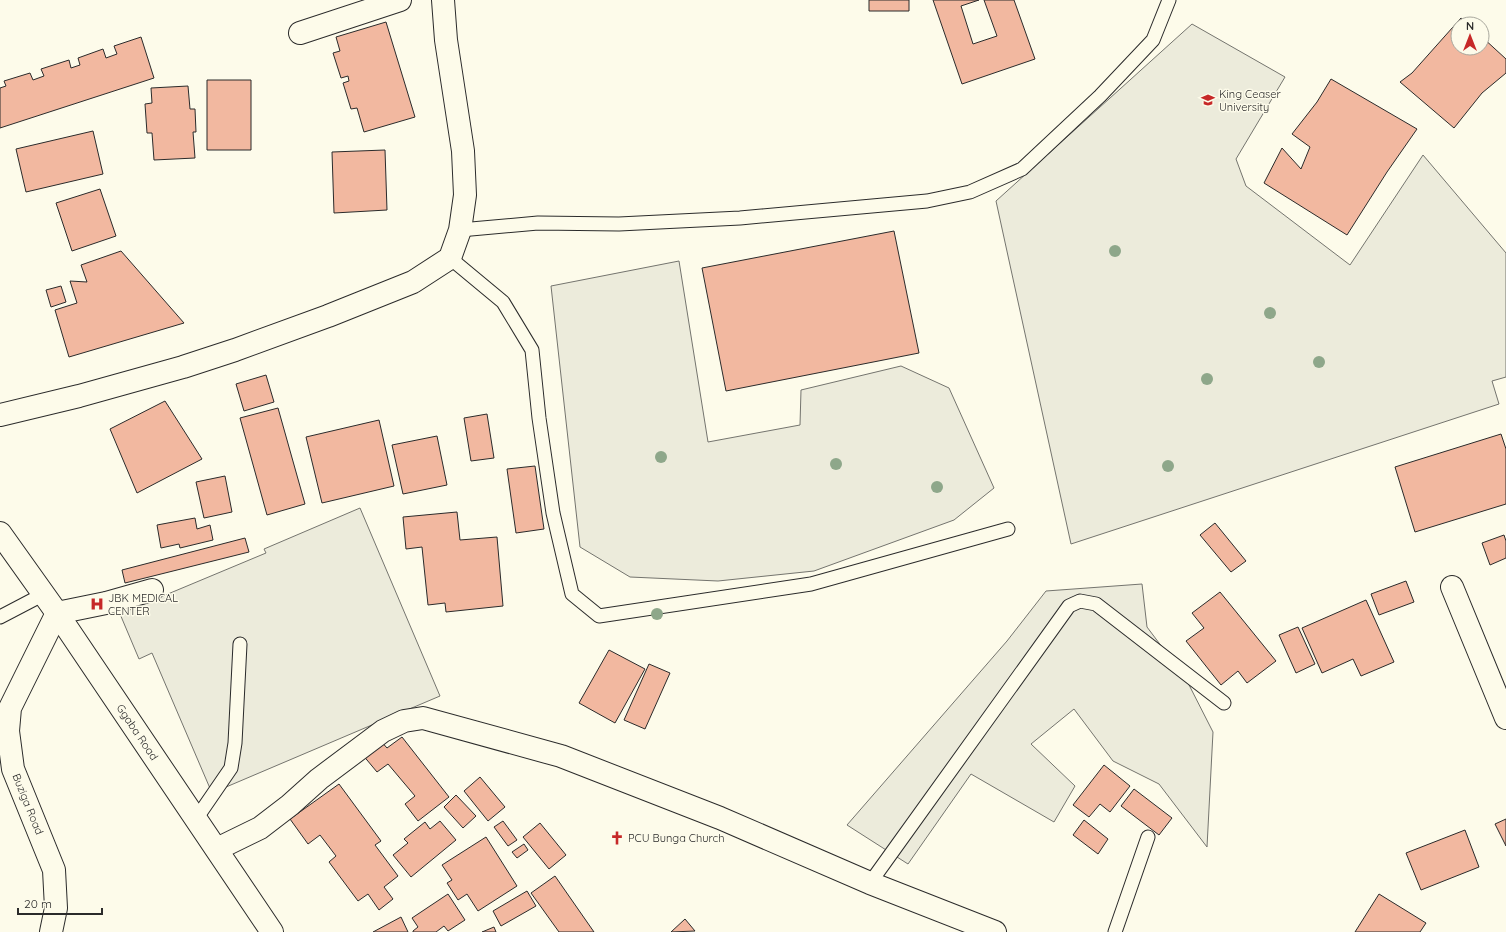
<svg xmlns="http://www.w3.org/2000/svg" width="1506" height="932" viewBox="0 0 1506 932" font-family="Quicksand,sans-serif">
  <style>
    .green { fill: #ecebdb; stroke: #74746e }
    .building { fill: #f2b8a0; stroke: #2b2b2b }
    .lines { fill: none; stroke-linecap: round; stroke-linejoin: round }
    .service-casing { stroke: #2b2b2b; stroke-width: 15 }
    .minor-casing { stroke: #2b2b2b; stroke-width: 24 }
    .secondary-casing { stroke: #2b2b2b; stroke-width: 24 }
    .service { stroke: #fdfbea; stroke-width: 13 }
    .minor { stroke: #fdfbea; stroke-width: 22 }
    .secondary { stroke: #fdfbea; stroke-width: 22 }
    .tree { fill: #8ea78a }
    .labels { text-anchor: middle; stroke-width: 3; stroke-linejoin: round; paint-order: stroke }
    .poi-label { font-size: 11px; fill: #2b2b2b; stroke: #fdfbea; text-anchor: start }
    .street-label { font-size: 11px; fill: #2b2b2b; stroke: #fdfbea }
  </style>
  <rect width="100%" height="100%" fill="#fdfbea"/>
  <path class="green" d="M 1192,24 L 1285,77 L 1236,159 L 1246,186 L 1350,265 L 1423,155 L 1506,253 L 1506,377 L 1492,381 L 1499,404 L 1071,544 L 996,201 Z
    M 679,261 L 708,442 L 800,425 L 801,390 L 901,366 L 949,388 L 994,488 L 954,520 L 814,571 L 718,581 L 630,577 L 580,547 L 551,286 Z
    M 360,508 L 440,696 L 212,793 L 152,653 L 139,659 L 120,614 L 266,553 L 264,549 Z
    M 1142,584 L 1147,627 L 1186,679 L 1213,732 L 1207,847 L 1159,784 L 1113,761 L 1074,709 L 1031,744 L 1075,786 L 1054,822 L 971,774 L 908,864 L 847,825 L 1007,641 L 1046,591 Z"/>
  <path class="building" d="M 869,0 L 909,0 L 909,11 L 869,11 Z
    M 933,0 L 979,0 L 961,6 L 973,44 L 997,36 L 984,0 L 1014,0 L 1035,59 L 962,84 Z
    M 1461,18 L 1468,24 L 1458,24 L 1458,48 L 1482,48 L 1482,37 L 1506,59 L 1506,73 L 1482,93 L 1454,128 L 1400,82 L 1412,73 Z
    M 386,22 L 415,117 L 364,132 L 357,108 L 351,109 L 343,83 L 349,81 L 348,76 L 341,78 L 333,53 L 340,51 L 336,37 Z
    M 141,37 L 154,78 L 0,128 L 0,88 L 6,86 L 4,81 L 30,73 L 33,80 L 44,76 L 41,69 L 69,60 L 71,68 L 80,65 L 78,58 L 103,49 L 106,58 L 117,54 L 114,46 Z
    M 1331,79 L 1417,129 L 1387,172 L 1347,235 L 1264,183 L 1282,148 L 1301,169 L 1310,147 L 1292,134 L 1317,102 Z
    M 207,80 L 251,80 L 251,150 L 207,150 Z
    M 188,86 L 190,109 L 195,109 L 196,132 L 193,132 L 195,158 L 154,160 L 152,133 L 147,133 L 145,104 L 152,103 L 151,88 Z
    M 93,131 L 103,174 L 26,192 L 16,149 Z
    M 385,150 L 387,210 L 334,213 L 332,152 Z
    M 100,189 L 116,236 L 72,251 L 56,203 Z
    M 894,231 L 919,353 L 726,391 L 702,268 Z
    M 121,251 L 184,323 L 69,357 L 55,310 L 77,303 L 70,281 L 87,282 L 81,265 Z
    M 61,286 L 66,302 L 51,307 L 46,290 Z
    M 266,375 L 274,402 L 244,411 L 236,384 Z
    M 165,401 L 202,459 L 137,493 L 110,429 Z
    M 278,408 L 305,504 L 267,515 L 240,418 Z
    M 487,414 L 494,458 L 471,461 L 464,418 Z
    M 379,420 L 394,486 L 322,503 L 306,437 Z
    M 1501,434 L 1506,449 L 1506,504 L 1415,532 L 1395,467 Z
    M 437,436 L 447,485 L 403,494 L 392,445 Z
    M 535,466 L 544,529 L 516,533 L 507,469 Z
    M 225,476 L 232,512 L 204,518 L 196,482 Z
    M 457,512 L 460,540 L 497,537 L 503,606 L 446,612 L 445,603 L 428,605 L 422,547 L 406,549 L 403,517 Z
    M 195,518 L 197,529 L 210,525 L 213,540 L 180,548 L 179,544 L 161,548 L 157,525 Z
    M 1215,523 L 1246,561 L 1231,572 L 1200,535 Z
    M 1504,535 L 1506,541 L 1506,558 L 1490,565 L 1482,543 Z
    M 245,538 L 249,552 L 125,583 L 122,570 Z
    M 1406,581 L 1414,602 L 1379,615 L 1371,594 Z
    M 1220,592 L 1276,661 L 1247,683 L 1238,671 L 1221,685 L 1186,641 L 1204,628 L 1192,613 Z
    M 1366,600 L 1394,662 L 1361,676 L 1353,659 L 1322,673 L 1302,628 Z
    M 1298,627 L 1315,664 L 1296,673 L 1279,635 Z
    M 609,650 L 645,669 L 615,723 L 579,703 Z
    M 649,664 L 670,673 L 645,729 L 624,720 Z
    M 402,737 L 449,797 L 418,821 L 405,804 L 415,796 L 388,764 L 377,772 L 362,754 L 380,740 L 387,748 Z
    M 1104,765 L 1130,786 L 1110,812 L 1100,804 L 1089,817 L 1073,805 Z
    M 480,777 L 505,807 L 488,821 L 464,791 Z
    M 339,784 L 381,841 L 375,845 L 398,876 L 384,887 L 393,899 L 379,910 L 368,894 L 358,901 L 329,862 L 336,856 L 320,835 L 308,844 L 290,819 Z
    M 1134,789 L 1172,818 L 1159,835 L 1121,806 Z
    M 456,795 L 476,816 L 463,828 L 444,807 Z
    M 1506,819 L 1506,846 L 1495,824 Z
    M 1084,820 L 1108,839 L 1098,854 L 1073,835 Z
    M 440,821 L 456,840 L 411,877 L 393,855 L 408,843 L 404,839 L 425,822 L 430,829 Z
    M 503,821 L 517,840 L 508,846 L 494,827 Z
    M 540,823 L 566,855 L 549,869 L 523,837 Z
    M 1465,830 L 1479,867 L 1421,890 L 1406,853 Z
    M 486,837 L 517,886 L 478,911 L 467,894 L 458,900 L 447,883 L 452,880 L 442,865 Z
    M 524,844 L 528,850 L 517,858 L 512,852 Z
    M 555,876 L 594,932 L 559,932 L 531,893 Z
    M 527,891 L 536,906 L 501,926 L 493,911 Z
    M 448,894 L 465,920 L 448,931 L 444,926 L 436,932 L 413,932 L 413,931 L 418,927 L 412,918 Z
    M 1379,894 L 1426,923 L 1420,932 L 1355,932 Z
    M 401,917 L 408,932 L 373,932 Z
    M 685,919 L 695,931 L 671,932 Z
    M 494,927 L 496,932 L 482,932 Z"/>
  <g class="lines">
    <g class="service-casing">
      <path id="service" d="M 460,230 L 538,223 L 619,224 L 740,218 L 927,201 L 970,192 L 1022,169 L 1100,96 L 1153,40 L 1169,0
        M 450,258 L 503,302 L 532,350 L 539,418 L 553,513 L 572,594 L 599,616 L 811,584 L 1008,529
        M 0,617 L 44,594
        M 196,819 L 231,768 L 235,743 L 240,644
        M 870,883 L 1069,606 L 1080,601 L 1096,604 L 1224,703
        M 1115,932 L 1148,837"/>
    </g>
    <g class="minor-casing">
      <path id="minor" d="M 300,33 L 400,0
        M 0,415 L 79,396 L 183,367 L 235,350 L 328,316 L 413,282 L 450,258 L 460,230 L 465,195 L 463,151 L 446,40 L 443,0
        M 1452,587 L 1506,718
        M 217,849 L 260,828 L 290,805 L 319,779 L 383,731 L 404,721 L 423,718 L 561,756 L 720,818 L 870,883 L 995,932
        M 51,932 L 56,908 L 54,870 L 13,769 L 8,731 L 10,708 L 57,613 L 106,603 L 152,590"/>
    </g>
    <g class="secondary-casing">
      <g id="secondary">
        <path id="s1" d="M 0,533 L 57,613 L 272,932"/>
      </g>
    </g>
    <use href="#service" class="service"/>
    <use href="#minor" class="minor"/>
    <use href="#secondary" class="secondary"/>
  </g>
  <g class="tree">
    <circle cx="1115" cy="251" r="6"/>
    <circle cx="1270" cy="313" r="6"/>
    <circle cx="1319" cy="362" r="6"/>
    <circle cx="1207" cy="379" r="6"/>
    <circle cx="661" cy="457" r="6"/>
    <circle cx="836" cy="464" r="6"/>
    <circle cx="1168" cy="466" r="6"/>
    <circle cx="937" cy="487" r="6"/>
    <circle cx="657" cy="614" r="6"/>
  </g>
  <defs>
    <g id="university-bare" transform="scale(1.08)"><path d="M0-5L7-2L0 1L-7-2ZM-4 1L0 2.5L4 1V4Q0 6-4 4Z" fill="#c62828" stroke="#fdfbea" stroke-width="2.5" paint-order="stroke"/></g>
    <g id="hospital-bare" transform="scale(1.08)"><path d="M-5-5h3v3.5h4V-5h3V5h-3V1.5h-4V5h-3Z" fill="#c62828" stroke="#fdfbea" stroke-width="2.5" paint-order="stroke"/></g>
    <g id="church-bare" transform="scale(1.08)"><path d="M-1.2-6h2.4v3.5h3.3v2.4h-3.3V6h-2.4V-.1h-3.3v-2.4h3.3Z" fill="#c62828" stroke="#fdfbea" stroke-width="2.5" paint-order="stroke"/></g>
  </defs>
  <g fill-rule="evenodd">
    <use href="#university-bare" x="1208" y="100"/>
    <use href="#hospital-bare" x="97" y="604"/>
    <use href="#church-bare" x="617" y="838"/>
  </g>
  <g class="labels">
    <g class="poi-label">
      <text x="1219" y="98">King Ceaser<tspan x="1219" dy="13">University</tspan></text>
      <text x="108" y="602">JBK MEDICAL<tspan x="108" dy="13">CENTER</tspan></text>
      <text x="628" y="842">PCU Bunga Church</text>
    </g>
    <g class="street-label">
      <text dy="4" stroke="none"><textPath href="#s1" startOffset="242">Ggaba Road</textPath></text>
      <text transform="translate(28 804) rotate(68)" y="4">Buziga Road</text>
    </g>
  </g>
  <g transform="translate(1470 36)"><circle r="19" fill="#fdfbea" stroke="#a9a89e"/>
  <path d="M0-3L7 15L0 10L-7 15Z" fill="#c62828"/>
  <text y="-6" font-size="11" font-weight="bold" text-anchor="middle" fill="#2b2b2b">N</text>
  </g>
  <path d="M18 908v6h84v-6" fill="none" stroke="#2b2b2b" stroke-width="2"/>
  <text x="24" y="908" font-size="12" fill="#2b2b2b" stroke="#fdfbea" stroke-width="3" paint-order="stroke">20 m</text>
</svg>
